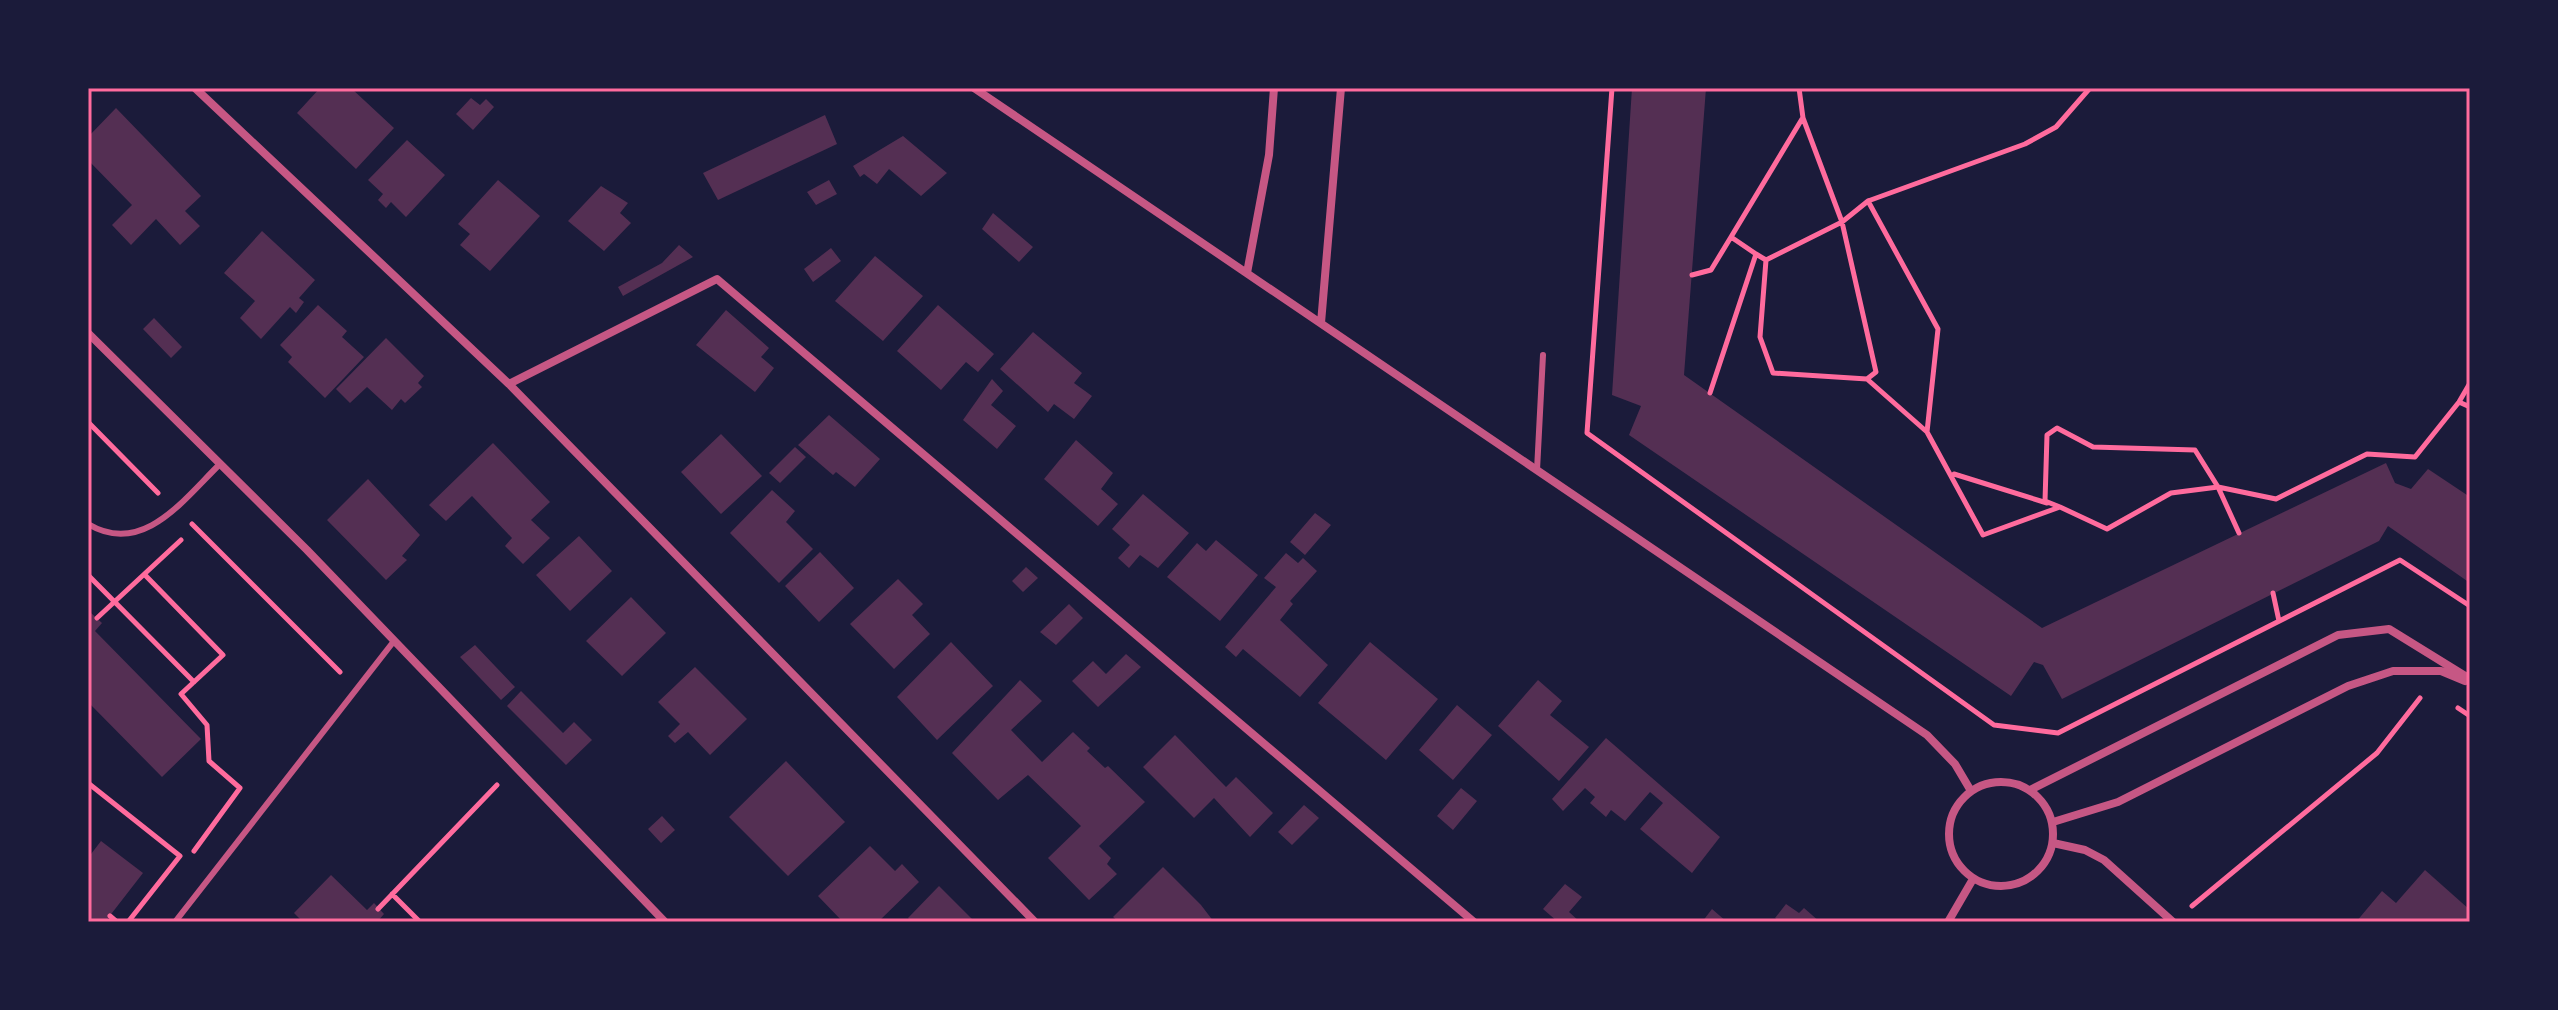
<svg xmlns="http://www.w3.org/2000/svg" width="2558" height="1010" viewBox="0 0 2558 1010" font-family="Raleway,sans-serif">
  <style>
    .building { fill: #542f53 }
    .lines { fill: none; stroke-linecap: round; stroke-linejoin: round }
    .path { stroke: #ff6b9d; stroke-width: 5 }
    .service { stroke: #c65784; stroke-width: 6 }
    .minor { stroke: #c65784; stroke-width: 8 }
    .neatline { fill: none; stroke: #ff6b9d; stroke-width: 3 }
  </style>
  <rect width="100%" height="100%" fill="#1b1b3a"/>
  <path class="building" d="M 320,88 L 351,88 L 394,128 L 356,169 L 297,113 Z
    M 1632,88 L 1706,88 L 1684,375 L 2042,628 L 2386,463 L 2395,483 L 2411,489 L 2428,469 L 2470,497 L 2470,583 L 2388,526 L 2379,541 L 2062,699 L 2043,665 L 2034,662 L 2011,696 L 1629,435 L 1641,406 L 1612,395 Z
    M 471,98 L 480,105 L 486,99 L 494,107 L 473,130 L 456,114 Z
    M 116,108 L 201,196 L 185,211 L 200,226 L 180,245 L 156,219 L 131,245 L 112,225 L 132,205 L 88,160 L 88,137 Z
    M 825,115 L 837,144 L 718,200 L 703,173 Z
    M 903,136 L 947,173 L 921,196 L 889,169 L 877,184 L 864,174 L 860,177 L 853,166 Z
    M 407,140 L 445,175 L 406,217 L 391,202 L 386,208 L 378,200 L 383,194 L 368,180 Z
    M 498,180 L 540,216 L 490,271 L 460,245 L 470,234 L 458,224 Z
    M 829,180 L 837,194 L 816,205 L 807,192 Z
    M 601,186 L 628,203 L 620,213 L 631,223 L 604,251 L 568,221 Z
    M 993,213 L 1033,247 L 1019,262 L 982,229 Z
    M 262,231 L 315,280 L 299,298 L 304,302 L 296,313 L 290,307 L 261,339 L 240,318 L 255,301 L 224,273 Z
    M 679,245 L 693,257 L 623,296 L 618,287 L 662,263 Z
    M 831,248 L 841,261 L 813,282 L 804,269 Z
    M 875,256 L 923,296 L 883,341 L 835,301 Z
    M 318,305 L 347,331 L 342,337 L 364,357 L 325,398 L 288,362 L 292,357 L 280,345 Z
    M 938,305 L 994,354 L 978,372 L 966,362 L 941,390 L 897,351 Z
    M 726,310 L 769,348 L 761,357 L 774,368 L 755,392 L 696,345 Z
    M 154,318 L 182,347 L 171,358 L 143,329 Z
    M 1033,332 L 1082,373 L 1074,383 L 1092,396 L 1074,419 L 1054,404 L 1048,412 L 1000,369 Z
    M 386,338 L 424,376 L 418,383 L 422,387 L 405,403 L 401,399 L 392,410 L 367,387 L 350,403 L 336,389 Z
    M 992,379 L 1003,391 L 991,405 L 1016,426 L 997,449 L 963,420 Z
    M 829,415 L 880,459 L 855,487 L 836,472 L 833,475 L 798,445 Z
    M 721,434 L 762,476 L 721,514 L 681,472 Z
    M 1076,440 L 1113,473 L 1101,489 L 1118,504 L 1098,526 L 1044,479 Z
    M 493,443 L 550,502 L 531,520 L 550,538 L 523,564 L 505,546 L 512,538 L 472,496 L 446,521 L 429,505 Z
    M 795,447 L 806,457 L 780,483 L 769,473 Z
    M 368,479 L 420,535 L 402,556 L 407,560 L 386,580 L 327,520 Z
    M 772,490 L 795,511 L 786,522 L 813,549 L 779,583 L 730,533 Z
    M 1143,494 L 1189,533 L 1158,568 L 1140,555 L 1129,568 L 1118,558 L 1130,545 L 1112,529 Z
    M 1315,513 L 1331,525 L 1305,555 L 1290,542 Z
    M 579,536 L 612,571 L 570,611 L 536,575 Z
    M 1216,540 L 1258,575 L 1220,621 L 1167,577 L 1197,543 L 1206,551 Z
    M 820,552 L 854,588 L 819,622 L 785,586 Z
    M 1286,553 L 1298,563 L 1303,558 L 1317,571 L 1290,601 L 1293,604 L 1280,620 L 1328,665 L 1300,697 L 1243,649 L 1236,657 L 1225,647 L 1276,587 L 1264,578 Z
    M 1026,567 L 1038,578 L 1023,592 L 1012,581 Z
    M 898,579 L 923,604 L 912,615 L 930,634 L 894,669 L 850,624 Z
    M 631,597 L 666,633 L 622,676 L 586,641 Z
    M 1069,604 L 1083,618 L 1056,645 L 1040,632 Z
    M 91,613 L 102,623 L 95,631 L 201,739 L 162,777 L 88,702 L 88,616 Z
    M 951,642 L 993,686 L 937,740 L 897,697 Z
    M 1370,642 L 1438,699 L 1386,760 L 1318,703 Z
    M 475,645 L 515,687 L 501,700 L 460,657 Z
    M 1126,654 L 1141,667 L 1098,707 L 1072,681 L 1093,661 L 1106,674 Z
    M 695,667 L 747,719 L 710,755 L 688,732 L 675,743 L 668,736 L 680,724 L 658,702 Z
    M 1020,680 L 1042,701 L 1011,730 L 1042,762 L 1073,732 L 1090,748 L 1087,751 L 1105,768 L 1108,766 L 1145,802 L 1099,846 L 1111,858 L 1107,864 L 1117,874 L 1089,900 L 1048,858 L 1081,826 L 1028,775 L 998,800 L 952,753 Z
    M 1538,680 L 1562,701 L 1550,715 L 1589,747 L 1559,781 L 1498,726 Z
    M 521,691 L 563,733 L 574,722 L 592,740 L 566,765 L 507,706 Z
    M 1457,705 L 1492,735 L 1453,780 L 1419,750 Z
    M 1175,735 L 1226,787 L 1236,777 L 1273,813 L 1250,837 L 1214,798 L 1194,818 L 1143,767 Z
    M 1606,738 L 1720,837 L 1692,873 L 1640,829 L 1663,803 L 1650,792 L 1625,821 L 1611,810 L 1606,817 L 1590,803 L 1595,797 L 1585,788 L 1563,811 L 1552,799 Z
    M 786,761 L 845,822 L 788,876 L 729,817 Z
    M 1461,788 L 1477,801 L 1453,830 L 1437,816 Z
    M 1304,805 L 1319,818 L 1292,845 L 1278,832 Z
    M 662,816 L 675,830 L 661,843 L 648,829 Z
    M 101,841 L 143,873 L 105,922 L 88,922 L 88,858 Z
    M 870,846 L 895,871 L 902,864 L 919,882 L 878,922 L 843,922 L 818,896 Z
    M 1163,867 L 1201,905 L 1214,922 L 1119,922 L 1113,917 Z
    M 2425,870 L 2470,910 L 2466,922 L 2356,922 L 2382,891 L 2396,903 Z
    M 331,875 L 367,910 L 374,903 L 384,914 L 377,922 L 303,922 L 294,913 Z
    M 1565,884 L 1582,897 L 1569,912 L 1580,922 L 1558,922 L 1543,909 Z
    M 939,886 L 975,922 L 912,922 L 908,918 Z
    M 1786,904 L 1799,913 L 1804,908 L 1820,922 L 1780,922 L 1775,918 Z
    M 1712,909 L 1727,922 L 1702,922 Z"/>
  <g class="lines">
    <path class="path" d="M 1612,88 L 1587,433 L 1994,725 L 2058,733 L 2400,560 L 2470,606
      M 1799,88 L 1803,118 L 1842,222 L 1876,372 L 1867,379 L 1927,432 L 1983,535 L 2060,507 L 2107,529 L 2171,493 L 2218,487 L 2276,499 L 2367,454 L 2415,457 L 2459,402 L 2470,383
      M 1868,201 L 2025,144 L 2056,127 L 2090,88
      M 1731,237 L 1802,119
      M 1692,275 L 1711,270 L 1731,237 L 1756,254
      M 1867,379 L 1773,373 L 1760,337 L 1766,260 L 1842,222 L 1868,201 L 1938,329 L 1927,432
      M 1710,393 L 1756,254 L 1766,260
      M 2459,402 L 2470,407
      M 88,422 L 158,493
      M 1954,474 L 2047,503
      M 2060,507 L 2045,501 L 2047,435 L 2057,428 L 2093,447 L 2195,450 L 2218,487 L 2239,533
      M 192,524 L 340,672
      M 88,575 L 194,682
      M 145,575 L 223,655 L 181,694 L 207,725 L 209,761 L 240,788 L 194,851
      M 2273,593 L 2279,621
      M 97,618 L 181,540
      M 2458,708 L 2470,716
      M 88,783 L 180,856 L 128,922
      M 392,894 L 420,922
      M 2192,906 L 2377,753 L 2420,698
      M 378,909 L 497,785
      M 110,916 L 117,922"/>
    <path class="service" d="M 1537,470 L 1543,355
      M 88,524 C 143,557 184,499 220,464
      M 175,922 L 394,641"/>
    <path class="minor" d="M 195,88 L 509,384 L 1035,922
      M 974,88 L 1927,735 L 1955,764 L 1971,791
      M 1247,273 L 1269,155 L 1274,88
      M 1321,323 L 1341,88
      M 88,333 L 307,550 L 665,922
      M 509,384 L 717,279 L 1474,922
      M1949 834a52 52 0 1 1 104 0a52 52 0 1 1-104 0Z
      M 2030,790 L 2338,635 L 2389,629 L 2470,679
      M 2053,822 L 2118,802 L 2348,686 L 2393,671 L 2441,671 L 2465,681
      M 2053,843 L 2085,850 L 2104,860 L 2173,922
      M 1948,922 L 1973,879"/>
  </g>
  <rect width="2558" height="1010" fill="none" stroke="#1b1b3a" stroke-width="180"/>
  <rect x="90" y="90" width="2378" height="830" class="neatline"/>
</svg>
